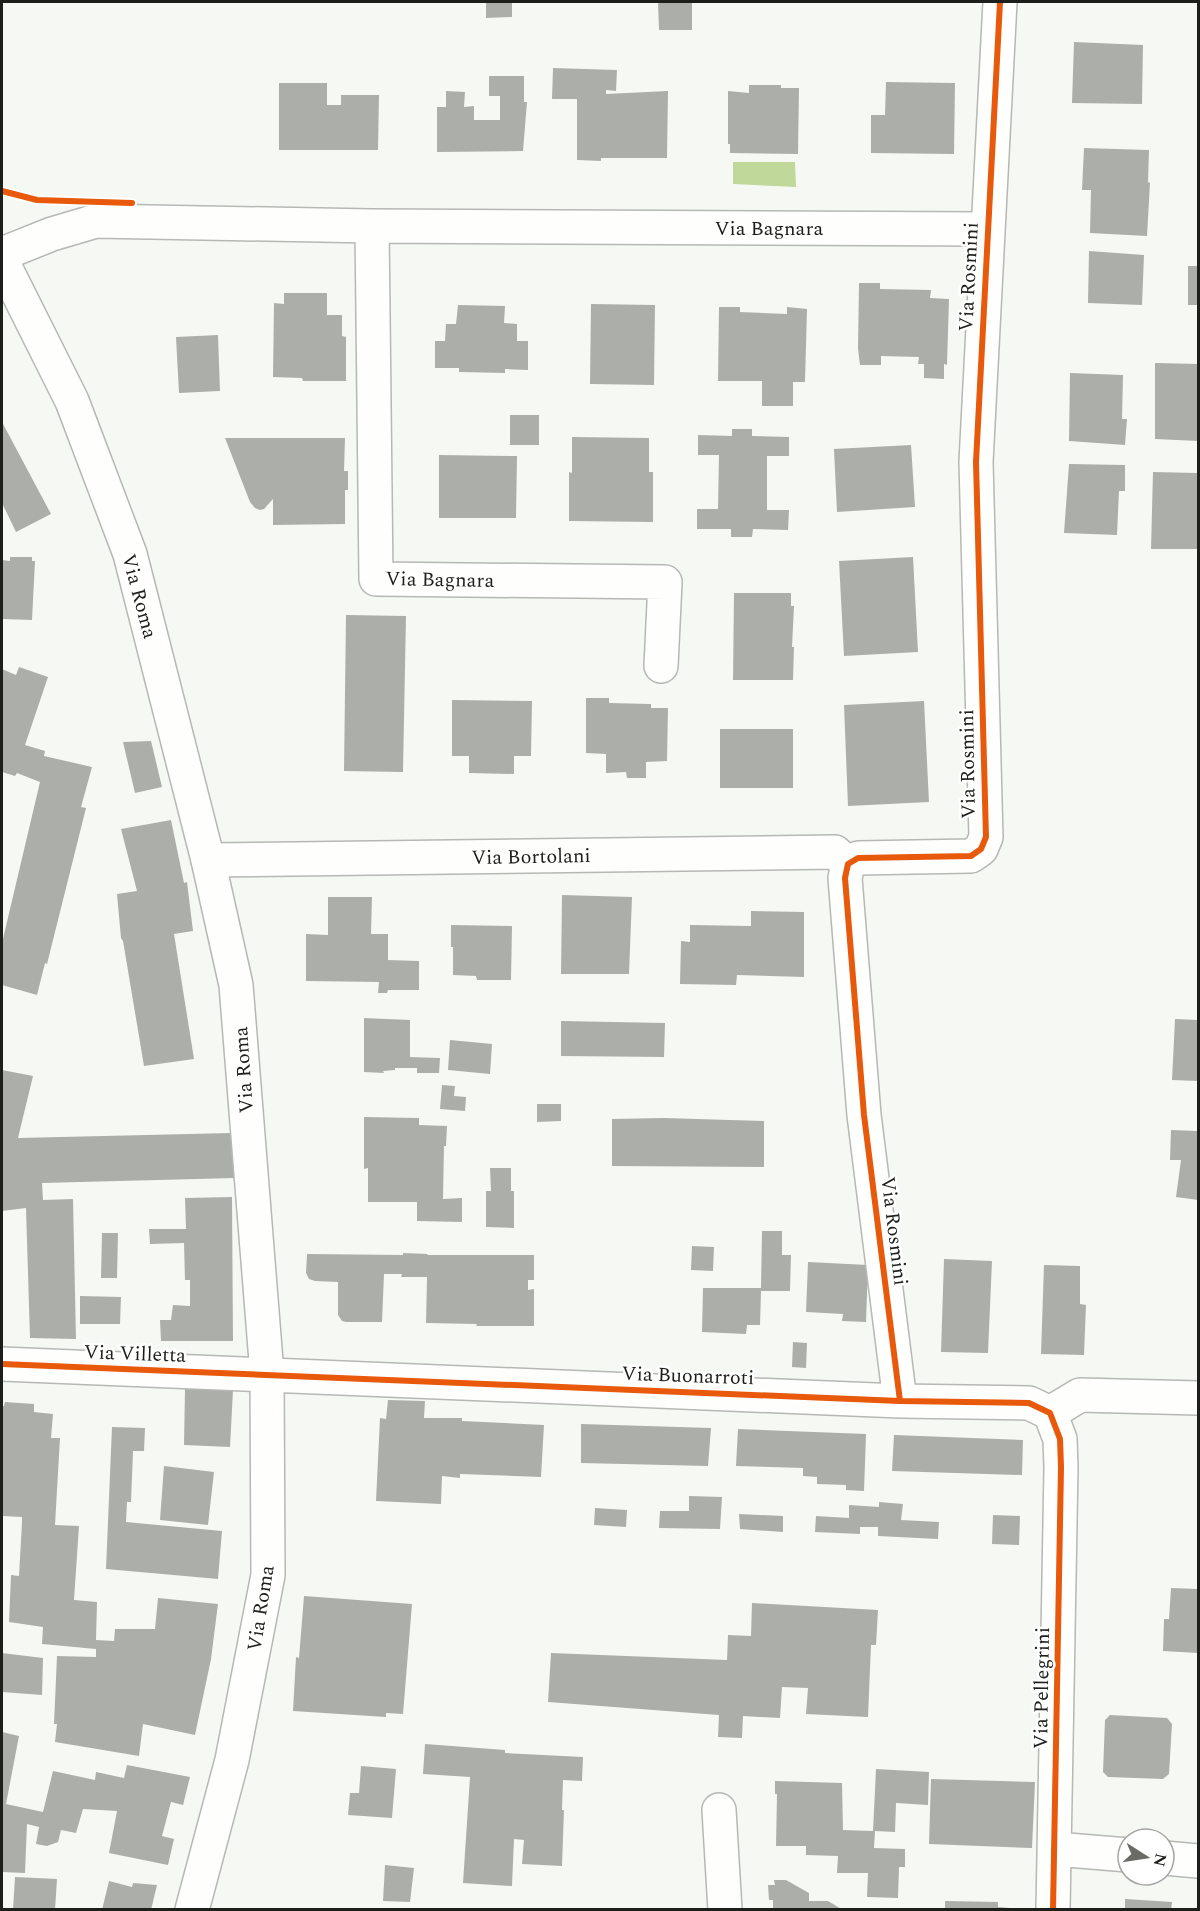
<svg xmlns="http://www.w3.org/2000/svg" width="1200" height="1911" viewBox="0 0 1200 1911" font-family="Spectral,serif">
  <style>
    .water { fill: #c0d899 }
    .building { fill: #acaeaa }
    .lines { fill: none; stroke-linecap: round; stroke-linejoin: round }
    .minor-casing { stroke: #b6b8b4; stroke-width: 36 }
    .major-casing { stroke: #b6b8b4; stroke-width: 36 }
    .minor { stroke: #fefefd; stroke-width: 33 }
    .major { stroke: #fefefd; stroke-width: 33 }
    .cycleway-casing { stroke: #fff; stroke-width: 10 }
    .cycleway { stroke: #e8590c; stroke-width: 6 }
    .labels { text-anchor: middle; stroke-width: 5; stroke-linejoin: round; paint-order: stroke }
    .street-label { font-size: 20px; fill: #1d1f1a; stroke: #fff }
  </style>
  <rect width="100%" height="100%" fill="#f6f9f3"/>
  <path class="water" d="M 733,162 L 795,162 L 796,187 L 733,184 Z"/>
  <path class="building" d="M 486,2 L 512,2 L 512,17 L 486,18 Z
    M 658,2 L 692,2 L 692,30 L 659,30 Z
    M 1074,42 L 1143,45 L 1142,104 L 1072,103 Z
    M 553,68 L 617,70 L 616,91 L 606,90 L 606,94 L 668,91 L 667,158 L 601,158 L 601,161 L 577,160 L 577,99 L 552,99 Z
    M 489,76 L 524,76 L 524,102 L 527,102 L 523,151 L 437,152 L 437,107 L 446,107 L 446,91 L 465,92 L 464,107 L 474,106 L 474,120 L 500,120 L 500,96 L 489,96 Z
    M 886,82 L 955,83 L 954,154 L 871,153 L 871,115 L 885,115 Z
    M 279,83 L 327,83 L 327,105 L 341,105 L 341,95 L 379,95 L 378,150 L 279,150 Z
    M 749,85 L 781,85 L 781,88 L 799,88 L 798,154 L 730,153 L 730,144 L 728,144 L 728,91 L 749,93 Z
    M 1084,148 L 1149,150 L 1148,182 L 1150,183 L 1147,236 L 1090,233 L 1091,190 L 1082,190 Z
    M 1089,251 L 1144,255 L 1142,305 L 1088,303 Z
    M 1188,266 L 1198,266 L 1198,305 L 1188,305 Z
    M 859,283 L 880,283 L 880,289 L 931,290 L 930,298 L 949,299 L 947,365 L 944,364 L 944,379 L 924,378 L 924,364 L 918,364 L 919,357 L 881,356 L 881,365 L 860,365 L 858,349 Z
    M 284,293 L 327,293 L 327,315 L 342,315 L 342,336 L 346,337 L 346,381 L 303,381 L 302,378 L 273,377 L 274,303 L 284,304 Z
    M 591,304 L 655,305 L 654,385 L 590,384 Z
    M 458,305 L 505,306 L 504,323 L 517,324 L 517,341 L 528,341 L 528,370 L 505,369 L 505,373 L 459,372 L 459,368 L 435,368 L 435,341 L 445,341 L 446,324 L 456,324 Z
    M 719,307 L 740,307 L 740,312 L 787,314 L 787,307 L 807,309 L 805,382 L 793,382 L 793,406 L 762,406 L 762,381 L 718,381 Z
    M 218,335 L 220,391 L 179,393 L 176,337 Z
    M 1155,363 L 1198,364 L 1198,441 L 1155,439 Z
    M 1070,373 L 1123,375 L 1122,419 L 1127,419 L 1125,445 L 1069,441 Z
    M 510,415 L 539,415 L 539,445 L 510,445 Z
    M 2,422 L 51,514 L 16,532 L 2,503 Z
    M 732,429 L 752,429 L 752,436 L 789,437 L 789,456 L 767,456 L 767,510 L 789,510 L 788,530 L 753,529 L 752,537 L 731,537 L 731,529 L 697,529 L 697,509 L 718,509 L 719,455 L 698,455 L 698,435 L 732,436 Z
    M 572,437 L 649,438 L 649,472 L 653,472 L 653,522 L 569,521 L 569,472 L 572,473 Z
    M 225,438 L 345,438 L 344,471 L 348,471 L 348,490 L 345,490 L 345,524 L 273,525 L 273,499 L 264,509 L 260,510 L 255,508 L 250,502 Z
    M 911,445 L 915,507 L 837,512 L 834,449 Z
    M 439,455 L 517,456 L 516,518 L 439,518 Z
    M 1069,464 L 1125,465 L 1125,491 L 1119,491 L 1117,535 L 1064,533 Z
    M 1153,472 L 1198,473 L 1198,549 L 1151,549 Z
    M 10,557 L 32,557 L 32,561 L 35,561 L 32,620 L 2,619 L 2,560 L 10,561 Z
    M 913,557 L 918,652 L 844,656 L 839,561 Z
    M 734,593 L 791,593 L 791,606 L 794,606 L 792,647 L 794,647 L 793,680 L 733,680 Z
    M 346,615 L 406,616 L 403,772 L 344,771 Z
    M 19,667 L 48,677 L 25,745 L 45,751 L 44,756 L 92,767 L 81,807 L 86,808 L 47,964 L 45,963 L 37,995 L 2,985 L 2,943 L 40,782 L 17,773 L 15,776 L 2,772 L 2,669 L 16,675 Z
    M 586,698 L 609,698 L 609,703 L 651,704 L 651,708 L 668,708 L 667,761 L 646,762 L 646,778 L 627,778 L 626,772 L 606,773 L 606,754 L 586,753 Z
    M 452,700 L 532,701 L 531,756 L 514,756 L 514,774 L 469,773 L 469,756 L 452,756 Z
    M 924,701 L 929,802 L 848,806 L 844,705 Z
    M 720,729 L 793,729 L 793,788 L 720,788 Z
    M 151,741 L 162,787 L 135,793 L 123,742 Z
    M 171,820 L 184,883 L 187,882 L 193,931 L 174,934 L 194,1059 L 144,1066 L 123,941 L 121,938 L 117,894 L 137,891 L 121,829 Z
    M 562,895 L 632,897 L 629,974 L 561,974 Z
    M 328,897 L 372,897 L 371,934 L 388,934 L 388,960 L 419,961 L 419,990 L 388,990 L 387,993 L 378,993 L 379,982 L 306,981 L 306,934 L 328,935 Z
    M 751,911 L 804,912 L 804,977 L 737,975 L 736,985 L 680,984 L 681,941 L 690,942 L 690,925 L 751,926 Z
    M 451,925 L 512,926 L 511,980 L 477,980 L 476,976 L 453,975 L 453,947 L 451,947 Z
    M 364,1018 L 410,1020 L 410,1057 L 440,1058 L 439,1073 L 417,1073 L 417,1068 L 395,1068 L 395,1070 L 383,1071 L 384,1073 L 364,1072 Z
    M 1175,1019 L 1198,1020 L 1198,1081 L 1172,1080 Z
    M 561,1021 L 665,1023 L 664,1057 L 561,1056 Z
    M 450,1040 L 492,1044 L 490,1074 L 448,1070 Z
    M 2,1070 L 33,1076 L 18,1138 L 232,1133 L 235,1178 L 42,1183 L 43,1200 L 73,1199 L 76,1339 L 30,1338 L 26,1208 L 2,1211 Z
    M 442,1085 L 455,1086 L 454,1096 L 466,1097 L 465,1111 L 440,1109 Z
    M 537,1104 L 561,1104 L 561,1121 L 537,1122 Z
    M 364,1117 L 419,1118 L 419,1125 L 447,1126 L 446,1146 L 444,1146 L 443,1199 L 462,1198 L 462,1222 L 417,1221 L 417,1202 L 368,1202 L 368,1168 L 364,1169 Z
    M 664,1118 L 764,1121 L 764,1167 L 612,1166 L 612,1119 Z
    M 1171,1130 L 1198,1131 L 1198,1200 L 1176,1197 L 1181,1160 L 1170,1160 Z
    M 490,1168 L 511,1168 L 511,1191 L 514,1191 L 514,1228 L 486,1227 L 486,1191 L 491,1191 Z
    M 232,1197 L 233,1341 L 161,1341 L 160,1320 L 171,1320 L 173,1305 L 190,1306 L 190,1280 L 185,1280 L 184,1243 L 150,1244 L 149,1229 L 186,1229 L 185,1198 Z
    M 762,1231 L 782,1231 L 782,1255 L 791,1255 L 790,1291 L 761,1291 L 760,1325 L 747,1325 L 746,1334 L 702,1332 L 703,1288 L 761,1288 Z
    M 102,1233 L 118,1233 L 117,1278 L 101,1278 Z
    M 692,1246 L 714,1247 L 713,1271 L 691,1270 Z
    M 403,1253 L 428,1254 L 427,1255 L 534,1255 L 534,1280 L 528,1280 L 528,1290 L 534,1289 L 534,1326 L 476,1326 L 477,1324 L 426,1323 L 427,1277 L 401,1277 L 402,1274 L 384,1274 L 382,1322 L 346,1322 L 342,1321 L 338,1315 L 338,1282 L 315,1281 L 309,1279 L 306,1273 L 307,1254 L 403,1255 Z
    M 944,1259 L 992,1261 L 988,1353 L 941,1352 Z
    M 808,1262 L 868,1265 L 866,1322 L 842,1321 L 843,1314 L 806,1312 Z
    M 1044,1265 L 1080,1266 L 1080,1304 L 1086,1305 L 1084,1355 L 1041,1354 Z
    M 80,1296 L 121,1297 L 120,1324 L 80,1324 Z
    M 793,1342 L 807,1343 L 806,1368 L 792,1367 Z
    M 185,1389 L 233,1390 L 230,1447 L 184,1445 Z
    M 388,1400 L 425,1401 L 424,1418 L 462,1418 L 462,1421 L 544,1425 L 541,1477 L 460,1474 L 460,1478 L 442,1476 L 441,1504 L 376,1501 L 380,1418 L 386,1419 Z
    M 5,1402 L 34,1404 L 34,1412 L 53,1414 L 51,1438 L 60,1438 L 55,1525 L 79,1526 L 74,1600 L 97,1602 L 96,1640 L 114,1641 L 115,1629 L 155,1629 L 158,1598 L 218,1604 L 211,1659 L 195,1735 L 143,1724 L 139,1756 L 55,1742 L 57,1724 L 54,1724 L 57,1656 L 96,1657 L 96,1649 L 42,1644 L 43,1627 L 9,1622 L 11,1575 L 19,1576 L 22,1523 L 22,1517 L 2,1516 L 2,1406 L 4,1406 Z
    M 581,1424 L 711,1428 L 708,1466 L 581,1463 Z
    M 112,1427 L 145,1428 L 144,1451 L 133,1451 L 131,1502 L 127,1502 L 126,1522 L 222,1531 L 218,1579 L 106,1569 Z
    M 738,1429 L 866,1434 L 864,1491 L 846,1490 L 846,1485 L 817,1484 L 817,1477 L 803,1476 L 803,1468 L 736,1466 Z
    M 894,1435 L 1023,1440 L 1022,1475 L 892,1471 Z
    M 164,1466 L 214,1472 L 208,1525 L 160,1520 Z
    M 689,1496 L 722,1497 L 720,1529 L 659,1528 L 660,1511 L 689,1511 Z
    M 879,1502 L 903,1504 L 901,1520 L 939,1522 L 938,1539 L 878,1536 L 878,1527 L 860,1527 L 860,1534 L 815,1532 L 816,1516 L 849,1518 L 849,1505 L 879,1507 Z
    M 595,1508 L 627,1510 L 626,1527 L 594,1525 Z
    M 739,1514 L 783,1516 L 783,1532 L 740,1529 Z
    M 993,1515 L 1020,1516 L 1019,1545 L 992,1544 Z
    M 1171,1588 L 1198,1589 L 1198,1653 L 1163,1651 L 1164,1619 L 1169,1619 Z
    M 304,1596 L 412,1604 L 403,1714 L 386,1713 L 386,1717 L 293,1711 L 296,1657 L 299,1658 Z
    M 752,1603 L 878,1610 L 876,1645 L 871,1645 L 868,1717 L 806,1714 L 808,1688 L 782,1687 L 780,1718 L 743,1716 L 742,1738 L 718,1737 L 719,1715 L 548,1702 L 551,1653 L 727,1660 L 728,1635 L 751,1636 Z
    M 2,1653 L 43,1658 L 42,1695 L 2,1692 Z
    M 1110,1715 L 1167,1718 L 1172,1724 L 1169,1774 L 1163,1779 L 1108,1777 L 1103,1772 L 1105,1720 Z
    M 2,1732 L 19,1736 L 6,1804 L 43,1812 L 53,1771 L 95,1780 L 96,1772 L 124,1778 L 127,1765 L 190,1777 L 183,1805 L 171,1802 L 162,1836 L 174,1839 L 168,1865 L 109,1853 L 117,1811 L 83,1809 L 76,1833 L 61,1830 L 58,1842 L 47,1846 L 36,1844 L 39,1827 L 27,1824 L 25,1873 L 2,1872 Z
    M 425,1744 L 505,1750 L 505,1753 L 583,1757 L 582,1781 L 563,1780 L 562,1810 L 564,1810 L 562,1866 L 522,1864 L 524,1840 L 514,1839 L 512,1886 L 463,1883 L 470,1777 L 423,1774 Z
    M 361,1766 L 396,1769 L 392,1818 L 348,1815 L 350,1793 L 359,1793 Z
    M 876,1769 L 929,1772 L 928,1805 L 896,1803 L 895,1832 L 875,1831 L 874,1848 L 905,1849 L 905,1867 L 899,1867 L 898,1898 L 867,1897 L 868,1873 L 837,1873 L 838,1856 L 806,1855 L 806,1846 L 776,1846 L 777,1794 L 775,1794 L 775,1781 L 842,1783 L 843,1830 L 873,1831 Z
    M 931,1779 L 1035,1782 L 1032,1848 L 929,1844 Z
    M 385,1865 L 414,1868 L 410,1902 L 383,1901 Z
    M 15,1877 L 57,1879 L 55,1910 L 13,1910 Z
    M 774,1880 L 786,1880 L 809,1893 L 809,1901 L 828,1901 L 843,1910 L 773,1910 L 773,1900 L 769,1900 L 768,1885 L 775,1885 Z
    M 109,1881 L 132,1887 L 133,1883 L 157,1885 L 151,1910 L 102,1910 Z
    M 1125,1899 L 1172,1902 L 1171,1910 L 1125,1910 Z
    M 945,1901 L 998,1902 L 998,1907 L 1010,1908 L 1010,1910 L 945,1910 Z"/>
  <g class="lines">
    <g class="minor-casing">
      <path id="minor" d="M 372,226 L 376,579 L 665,582 L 661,666
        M 2,254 L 52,234 L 96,221 L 372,226 L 987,229
        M 208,860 L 835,852 L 848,864
        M 2,1364 L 900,1401 L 1029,1403 L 1050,1413 L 1060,1439 L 1061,1467 L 1053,1910
        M 900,1401 L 864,1115 L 845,878 L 848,864 L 858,858 L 971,856 L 981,849 L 986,837 L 976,462 L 1000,2
        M 1050,1413 L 1080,1395 L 1198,1398
        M 719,1810 L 725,1910
        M 1055,1849 L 1128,1855
        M 1164,1858 L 1198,1861"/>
    </g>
    <g class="major-casing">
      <path id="major" d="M 2,261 L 72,401 L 130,554 L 208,860 L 236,985 L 267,1374 L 268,1575 L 232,1760 L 192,1910"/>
    </g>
    <use href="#minor" class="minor"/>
    <use href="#major" class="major"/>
    <g class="cycleway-casing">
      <path id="cycleway" d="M 2,191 L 37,200 L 132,203
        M 2,1364 L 900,1401 L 1029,1403 L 1050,1413 L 1060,1439 L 1061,1467 L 1053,1910
        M 900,1401 L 864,1115 L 845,878 L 848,864 L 858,858 L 971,856 L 981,849 L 986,837 L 976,462 L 1000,2"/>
    </g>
    <use href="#cycleway" class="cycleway"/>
  </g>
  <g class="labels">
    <g class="street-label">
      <text x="769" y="235">Via Bagnara</text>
      <text transform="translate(968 277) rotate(-87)" y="7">Via Rosmini</text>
      <text transform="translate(440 579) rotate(1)" y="7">Via Bagnara</text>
      <text transform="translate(140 596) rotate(75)" y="7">Via Roma</text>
      <text transform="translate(967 764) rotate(-91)" y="7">Via Rosmini</text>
      <text transform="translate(531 856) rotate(-1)" y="7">Via Bortolani</text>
      <text transform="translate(243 1070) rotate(-94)" y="7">Via Roma</text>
      <text transform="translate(895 1231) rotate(83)" y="7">Via Rosmini</text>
      <text transform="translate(135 1353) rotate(2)" y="7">Via Villetta</text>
      <text transform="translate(688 1375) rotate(2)" y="7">Via Buonarroti</text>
      <text transform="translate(260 1608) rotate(-81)" y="7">Via Roma</text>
      <text transform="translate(1041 1688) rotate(-89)" y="7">Via Pellegrini</text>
    </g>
  </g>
  <rect width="1200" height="1911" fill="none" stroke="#1d1f1a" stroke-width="6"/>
  <g transform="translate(1146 1857) rotate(102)"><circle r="28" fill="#ffffff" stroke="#a5a5a3" stroke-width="1.5"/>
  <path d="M0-4.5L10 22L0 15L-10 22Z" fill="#696b66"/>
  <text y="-9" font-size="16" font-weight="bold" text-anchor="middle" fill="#1d1f1a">N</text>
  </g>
</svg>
